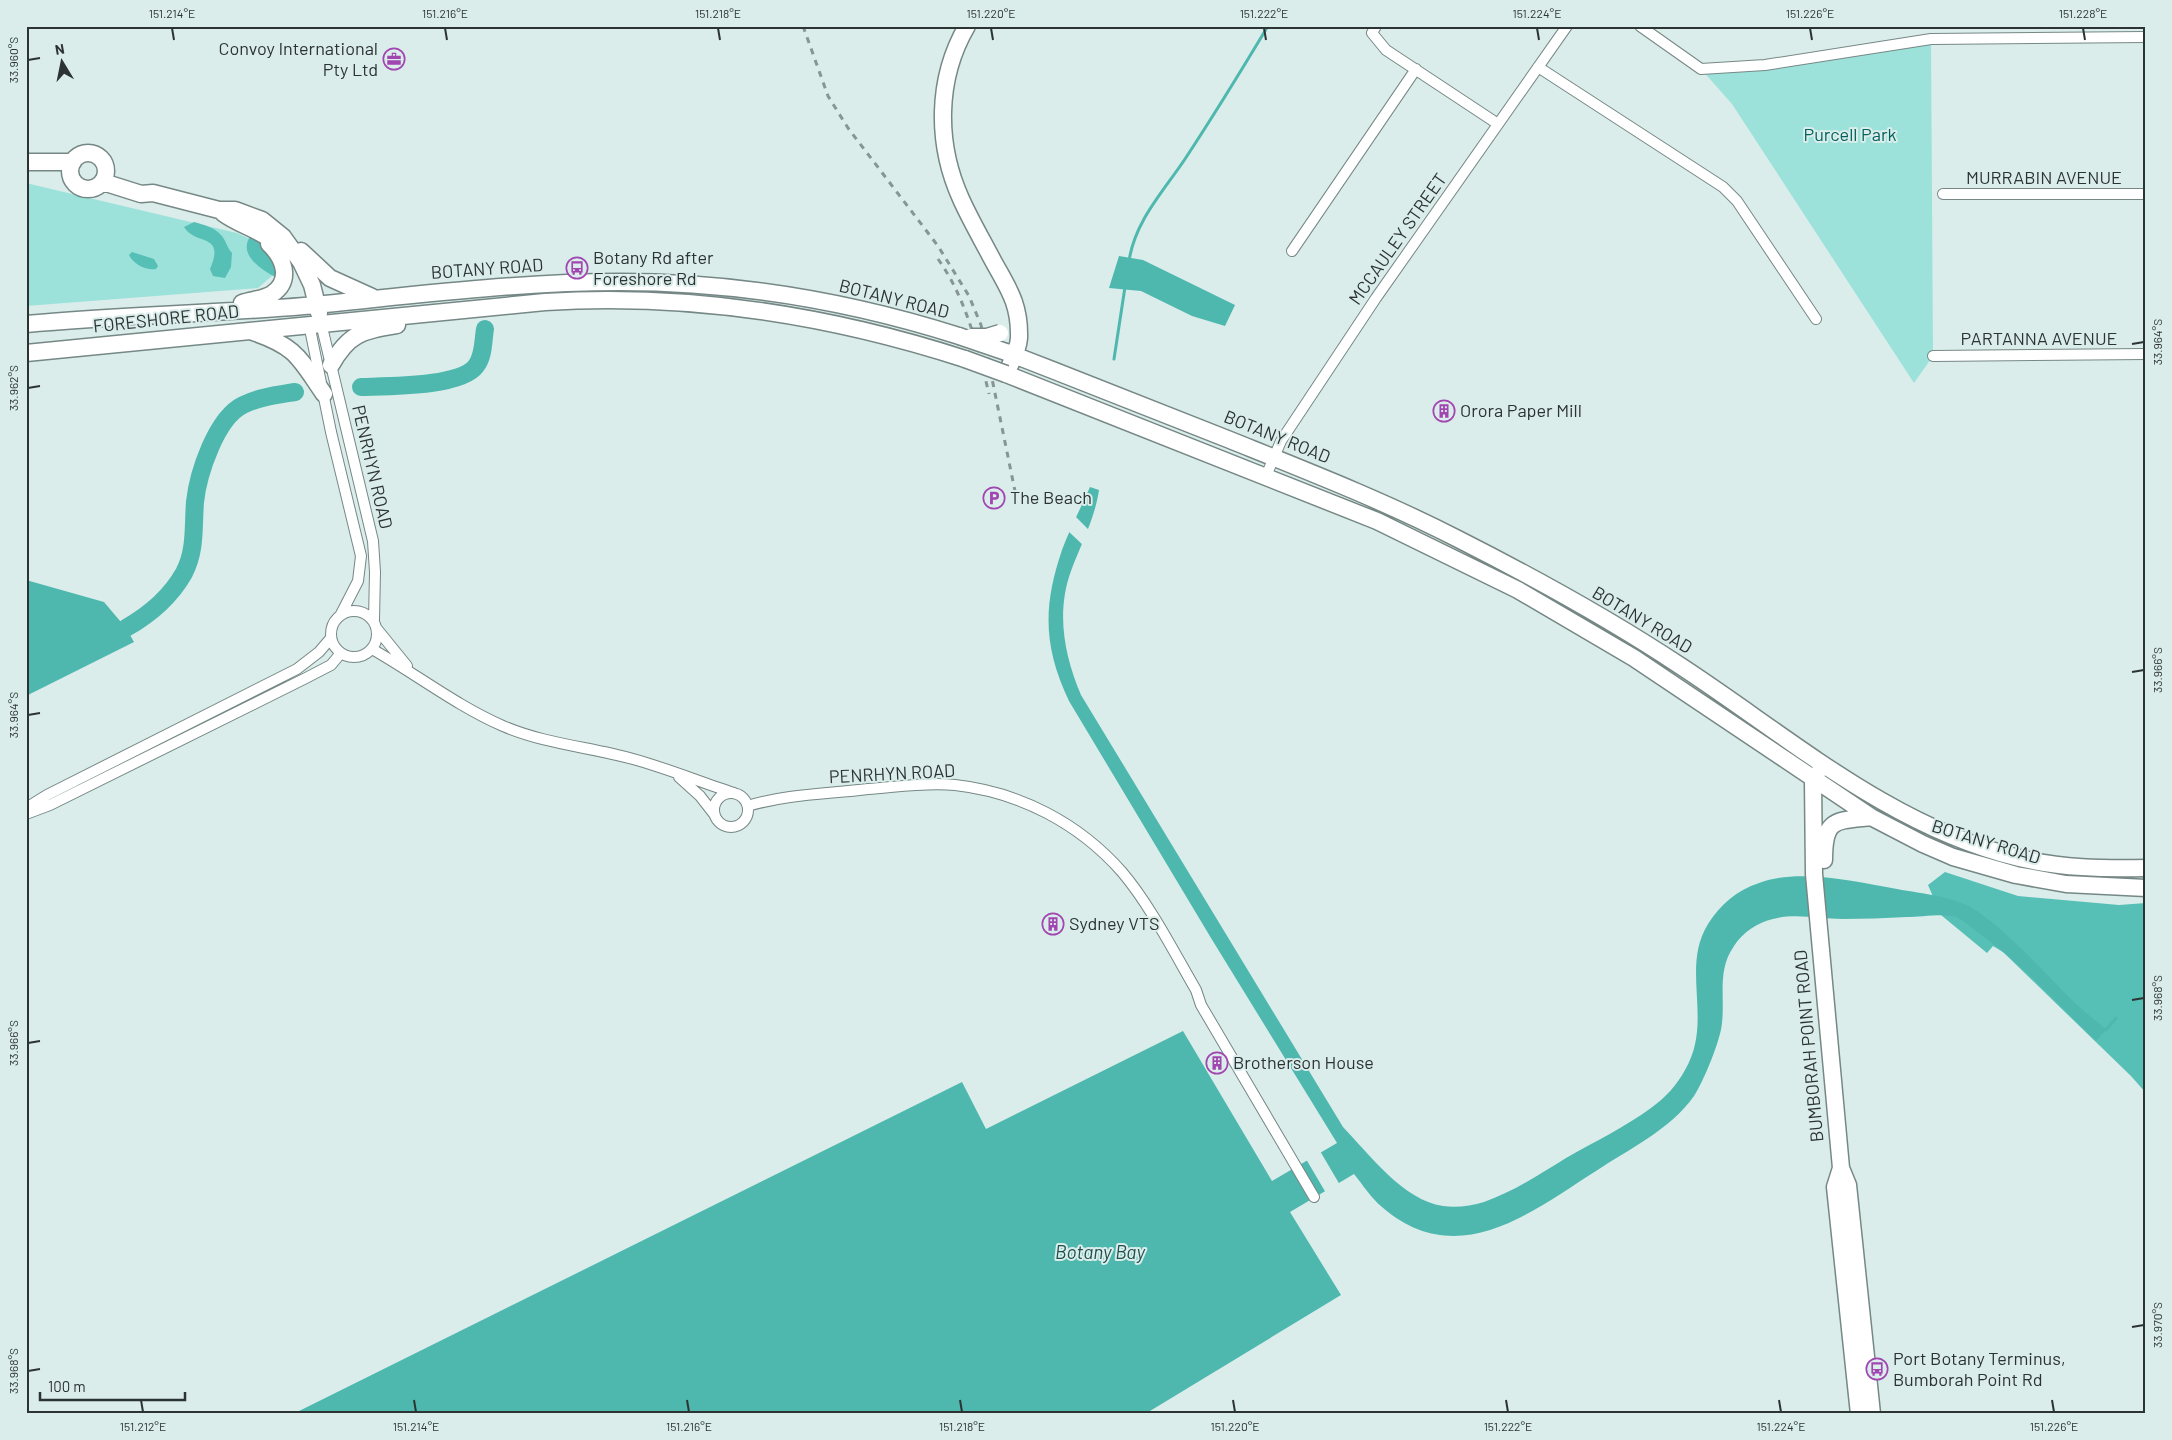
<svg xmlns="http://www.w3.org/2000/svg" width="2172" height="1440" viewBox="0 0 2172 1440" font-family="Barlow,sans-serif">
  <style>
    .green { fill: #9ce2db }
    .forest { fill: #56bfb6 }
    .water { fill: #4eb8af }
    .pier { fill: #daedeb }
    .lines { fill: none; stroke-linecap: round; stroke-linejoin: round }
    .stream { stroke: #4eb8af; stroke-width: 3 }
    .river { stroke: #4eb8af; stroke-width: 18 }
    .street-casing { stroke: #768885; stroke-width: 12 }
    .primary-casing { stroke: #768885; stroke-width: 19 }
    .street { stroke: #fff; stroke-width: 10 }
    .primary { stroke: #fff; stroke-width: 16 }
    .rail { stroke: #879594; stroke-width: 3; stroke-dasharray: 6 6; stroke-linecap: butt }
    .primary-bridge-casing { stroke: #768885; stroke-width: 19; stroke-linecap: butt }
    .primary-bridge { stroke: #fff; stroke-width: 16 }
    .ticks { fill: none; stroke: #2c3433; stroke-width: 2 }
    .labels { text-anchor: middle; stroke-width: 4; stroke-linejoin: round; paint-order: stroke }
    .poi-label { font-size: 18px; fill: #2c3433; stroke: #daedeb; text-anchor: start }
    .park-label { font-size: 18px; fill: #04625c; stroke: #daedeb }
    .street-label { font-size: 18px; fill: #2c3433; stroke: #daedeb }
    .water-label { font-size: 19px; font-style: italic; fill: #21504c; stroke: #daedeb }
    .neatline { fill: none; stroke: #2c3433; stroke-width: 2 }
    .ticks-label { font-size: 12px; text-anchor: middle; fill: #2c3433 }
  </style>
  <rect width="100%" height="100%" fill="#daedeb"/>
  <path class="green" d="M 1931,39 L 1933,356 L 1914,383 L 1732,104 L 1701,69 Z
    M 26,183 L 237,233 L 254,241 L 273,275 L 258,288 L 26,306 Z"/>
  <path class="forest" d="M 194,222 C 204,225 214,227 221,235 C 226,240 226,246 232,253 L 231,267 L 225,278 L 213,276 L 210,269 C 226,232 195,246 184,227 Z
    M 252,234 L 259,238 L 280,270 L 275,277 C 260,269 236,253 252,234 Z
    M 132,252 L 154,259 L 158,266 L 156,269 C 147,271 133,264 129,255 Z
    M 1945,872 L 2018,896 L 2119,905 L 2146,903 L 2146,1093 L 2131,1076 L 2003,952 L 1993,946 L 1987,953 L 1941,915 L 1928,885 Z"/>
  <path class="water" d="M 1119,256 L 1143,260 L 1235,305 L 1225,326 L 1192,316 L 1141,291 L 1109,288 Z
    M 1090,487 L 1099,490 C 1095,518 1081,544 1071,571 C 1056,612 1064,655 1081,695 L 1343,1127 C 1370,1155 1403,1200 1443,1206 C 1456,1208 1471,1206 1484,1202 C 1513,1192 1540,1174 1566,1158 C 1594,1142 1625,1127 1651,1108 C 1665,1098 1677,1085 1685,1070 C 1714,1021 1680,969 1708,924 C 1720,905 1737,890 1759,883 C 1799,868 1856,882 1897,889 C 1923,894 1955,896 1977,911 C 2014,937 2043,972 2075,1003 C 2085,1013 2096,1020 2106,1030 L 2096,1041 C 2060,1006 2025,967 1984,937 C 1975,930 1966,922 1956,917 C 1946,913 1919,917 1907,917 C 1885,918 1864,919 1842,919 C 1820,919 1795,913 1773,919 C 1758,922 1742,933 1734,946 C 1717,970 1725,996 1722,1023 C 1721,1039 1703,1083 1694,1096 C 1670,1130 1629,1149 1596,1171 C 1530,1213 1457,1272 1382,1207 C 1371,1198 1363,1185 1354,1174 L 1290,1212 L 1341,1295 L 1145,1414 L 293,1414 L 962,1082 L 986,1129 L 1183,1031 L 1272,1181 L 1337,1143 L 1211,938 L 1069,701 C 1043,646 1043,606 1062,550 C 1070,528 1081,508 1090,487 Z
    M 26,580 L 104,602 L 126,628 L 134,642 L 26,696 Z"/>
  <path class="pier" d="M 1075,516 L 1090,531 L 1084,546 L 1068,531 Z
    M 1320,1151 L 1340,1185 L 1326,1193 L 1306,1159 Z"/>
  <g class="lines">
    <path class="stream" d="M 1129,261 C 1135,221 1163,192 1185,159 C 1214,115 1241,71 1268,26
      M 1114,359 L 1125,287
      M 2102,1029 L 2106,1030 L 2116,1018"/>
    <path class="river" d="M 361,387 C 387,386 461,387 476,366 C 484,356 483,340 485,329
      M 126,628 C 149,615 171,596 184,573 C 196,550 193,527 195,502 C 198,474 216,418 243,405 C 259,397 277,395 295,392"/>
    <g class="street-casing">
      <path id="street" d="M 1376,26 L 1372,33 L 1386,50 L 1498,124
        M 1640,26 L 1701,69 L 1765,65 L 1931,39 L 2146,37
        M 1538,67 L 1723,187 L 1737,201 L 1816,319
        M 1943,194 L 2146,194
        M 1292,251 L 1416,69
        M 321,323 L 373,541 L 375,572 L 374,620
        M 309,324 L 331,432 L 361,556 L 358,581 L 341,614
        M 1933,356 L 2146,354
        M 1266,476 L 1281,441 L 1376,298 L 1567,26
        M331 634a23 23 0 1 1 46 0a23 23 0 1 1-46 0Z
        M 377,629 L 407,666
        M 372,649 C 416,674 457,706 503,726 C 545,744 590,747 633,759 C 666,768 700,782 734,793
        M 679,777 L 700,796 L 714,814
        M714 810a17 17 0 1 1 34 0a17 17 0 1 1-34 0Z
        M 748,806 C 787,794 828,794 868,789 C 896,787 926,782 955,785 C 1019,792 1079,823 1122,872 C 1150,905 1174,952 1196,990 L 1201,1005 L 1314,1197
        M 26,808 L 47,795 L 297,669 L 319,652 L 331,638
        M 26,814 L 50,805 L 306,678 L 331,665 L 341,653"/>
    </g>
    <g class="primary-casing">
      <path id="primary" d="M 967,26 C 936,79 936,144 961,199 C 970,219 981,238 991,257 C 1007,287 1020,302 1019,338 C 1018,352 1011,362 1006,374 L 1377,521 L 1518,590 L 1634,658 L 1871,817 L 1923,844 L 1953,857 L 2016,875 L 2066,884 L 2146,888
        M70 171a18 18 0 1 1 36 0a18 18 0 1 1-36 0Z
        M 26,162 L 73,162
        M 103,182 L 141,194 L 153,193 L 219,210 L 235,210 L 262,220 L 283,237 L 301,262 L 312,285 L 319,313
        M 223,213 C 242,227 267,231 281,250
        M 301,251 L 330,278 L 372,297
        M 242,303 C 251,300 264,299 272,294 C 293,280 283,257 269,244
        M 26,324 C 119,315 212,314 304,306 C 409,296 514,282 620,282 C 736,282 849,301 959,336
        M 253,332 C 297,347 299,358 324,394
        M 1006,352 C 1081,381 1156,411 1230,440 C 1307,471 1384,501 1458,539 C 1533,577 1608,618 1679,665 C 1788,736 1890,827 2019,858 C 2061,868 2103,869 2146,868
        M 26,353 L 545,302 C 688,293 829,315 965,359
        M 331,365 C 349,333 362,331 397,325
        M 1817,774 L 1813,780 L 1814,874 L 1841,1168 L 1848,1185 L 1872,1414
        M 1824,860 C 1824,818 1835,821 1871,817
        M 1841,1168 L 1835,1187 L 1859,1414"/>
    </g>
    <use href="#street" class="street"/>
    <use href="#primary" class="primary"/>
    <path class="rail" d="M 803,26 L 828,96 L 848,128 L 938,246 L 969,296 L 981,325 L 1016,496
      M 938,259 C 966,298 978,348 989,394"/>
    <g class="primary-bridge-casing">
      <path id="primary-bridge" d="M 959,336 L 1006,352
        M 971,337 L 987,337 L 1000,333
        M 965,359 L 1006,374"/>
    </g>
    <use href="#primary-bridge" class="primary-bridge"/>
  </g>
  <path class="ticks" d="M 172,28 L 174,40M 445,28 L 447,40M 718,28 L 720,40M 991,28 L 993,40M 1264,28 L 1266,40M 1537,28 L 1539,40M 1810,28 L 1812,40M 2083,28 L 2085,40M 28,60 L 40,58M 2132,344 L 2144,342M 28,388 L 40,386M 2132,672 L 2144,670M 28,715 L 40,713M 2132,1000 L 2144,998M 28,1043 L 40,1041M 2132,1327 L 2144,1325M 28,1371 L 40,1369M 141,1400 L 143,1412M 414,1400 L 416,1412M 687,1400 L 689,1412M 960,1400 L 962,1412M 1233,1400 L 1235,1412M 1506,1400 L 1508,1412M 1779,1400 L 1781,1412M 2052,1400 L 2054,1412"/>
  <defs>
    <g id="office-ring" transform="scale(1.125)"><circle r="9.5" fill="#daedeb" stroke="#a145b0" stroke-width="1.5"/><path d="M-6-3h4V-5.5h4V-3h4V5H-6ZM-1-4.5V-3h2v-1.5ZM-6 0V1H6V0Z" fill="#a145b0"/></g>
    <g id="bus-ring" transform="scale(1.125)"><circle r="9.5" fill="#daedeb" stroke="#a145b0" stroke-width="1.5"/><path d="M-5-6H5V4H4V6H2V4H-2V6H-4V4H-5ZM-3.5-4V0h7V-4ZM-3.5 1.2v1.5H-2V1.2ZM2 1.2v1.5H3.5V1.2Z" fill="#a145b0"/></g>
    <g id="building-ring" transform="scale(1.125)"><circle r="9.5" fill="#daedeb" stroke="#a145b0" stroke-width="1.5"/><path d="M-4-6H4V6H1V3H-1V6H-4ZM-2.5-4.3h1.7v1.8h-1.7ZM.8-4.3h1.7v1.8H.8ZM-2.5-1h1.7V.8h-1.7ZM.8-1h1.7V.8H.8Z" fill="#a145b0"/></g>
    <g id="parking-ring" transform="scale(1.125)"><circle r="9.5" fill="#daedeb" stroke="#a145b0" stroke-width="1.5"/><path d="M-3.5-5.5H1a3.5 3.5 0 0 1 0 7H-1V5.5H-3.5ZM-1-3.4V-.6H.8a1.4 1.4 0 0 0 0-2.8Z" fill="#a145b0"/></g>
  </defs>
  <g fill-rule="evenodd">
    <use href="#office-ring" x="394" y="59"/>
    <use href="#bus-ring" x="577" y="268"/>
    <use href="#building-ring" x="1444" y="411"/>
    <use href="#parking-ring" x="994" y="498"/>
    <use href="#building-ring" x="1053" y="924"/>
    <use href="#building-ring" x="1217" y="1063"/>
    <use href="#bus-ring" x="1877" y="1369"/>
  </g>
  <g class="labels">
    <g class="poi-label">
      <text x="378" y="55" text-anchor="end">Convoy International<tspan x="378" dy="21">Pty Ltd</tspan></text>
      <text x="593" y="264">Botany Rd after<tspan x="593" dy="21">Foreshore Rd</tspan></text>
      <text x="1460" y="417">Orora Paper Mill</text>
      <text x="1010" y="504">The Beach</text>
      <text x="1069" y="930">Sydney VTS</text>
      <text x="1233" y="1069">Brotherson House</text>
      <text x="1893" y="1365">Port Botany Terminus,<tspan x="1893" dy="21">Bumborah Point Rd</tspan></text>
    </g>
    <g class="park-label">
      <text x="1850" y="141">Purcell Park</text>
    </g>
    <g class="street-label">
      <text x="2044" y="184">MURRABIN AVENUE</text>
      <text transform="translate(1398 239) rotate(-55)" y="6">MCCAULEY STREET</text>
      <text transform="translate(487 269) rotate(-4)" y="6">BOTANY ROAD</text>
      <text transform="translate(894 299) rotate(14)" y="6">BOTANY ROAD</text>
      <text transform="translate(166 319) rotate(-6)" y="6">FORESHORE ROAD</text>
      <text x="2039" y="345">PARTANNA AVENUE</text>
      <text transform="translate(1277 437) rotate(22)" y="6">BOTANY ROAD</text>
      <text transform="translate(372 467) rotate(77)" y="6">PENRHYN ROAD</text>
      <text transform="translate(1642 620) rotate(31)" y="6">BOTANY ROAD</text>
      <text transform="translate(892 774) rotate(-3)" y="6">PENRHYN ROAD</text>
      <text transform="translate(1986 842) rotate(17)" y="6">BOTANY ROAD</text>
      <text transform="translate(1809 1046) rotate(-95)" y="6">BUMBORAH POINT ROAD</text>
    </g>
    <g class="water-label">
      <text x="1100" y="1259">Botany Bay</text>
    </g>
  </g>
  <rect width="2172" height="1440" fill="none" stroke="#daedeb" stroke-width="55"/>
  <g transform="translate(62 62) rotate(350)" stroke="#daedeb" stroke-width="4" paint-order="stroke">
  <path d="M0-4L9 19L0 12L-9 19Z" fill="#2c3433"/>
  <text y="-8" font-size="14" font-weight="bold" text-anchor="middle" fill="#2c3433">N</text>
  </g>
  <path d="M40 1392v8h145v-8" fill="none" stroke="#2c3433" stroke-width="2.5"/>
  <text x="48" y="1392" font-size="15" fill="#2c3433" stroke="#daedeb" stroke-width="4" paint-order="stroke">100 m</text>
  <rect x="28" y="28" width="2116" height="1384" class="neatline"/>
  <g class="ticks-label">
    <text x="172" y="18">151.214°E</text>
    <text x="445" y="18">151.216°E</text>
    <text x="718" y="18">151.218°E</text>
    <text x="991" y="18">151.220°E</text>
    <text x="1264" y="18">151.222°E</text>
    <text x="1537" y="18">151.224°E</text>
    <text x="1810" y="18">151.226°E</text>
    <text x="2083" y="18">151.228°E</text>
    <text transform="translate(14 60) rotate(-90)" y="4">33.960°S</text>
    <text transform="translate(2158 342) rotate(-90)" y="4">33.964°S</text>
    <text transform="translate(14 388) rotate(-90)" y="4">33.962°S</text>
    <text transform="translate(2158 670) rotate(-90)" y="4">33.966°S</text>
    <text transform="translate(14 715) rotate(-90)" y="4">33.964°S</text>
    <text transform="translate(2158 998) rotate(-90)" y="4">33.968°S</text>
    <text transform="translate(14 1043) rotate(-90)" y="4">33.966°S</text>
    <text transform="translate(2158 1325) rotate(-90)" y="4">33.970°S</text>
    <text transform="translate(14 1371) rotate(-90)" y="4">33.968°S</text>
    <text x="143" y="1431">151.212°E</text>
    <text x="416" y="1431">151.214°E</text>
    <text x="689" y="1431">151.216°E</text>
    <text x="962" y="1431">151.218°E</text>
    <text x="1235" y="1431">151.220°E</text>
    <text x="1508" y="1431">151.222°E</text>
    <text x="1781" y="1431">151.224°E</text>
    <text x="2054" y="1431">151.226°E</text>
  </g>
</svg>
